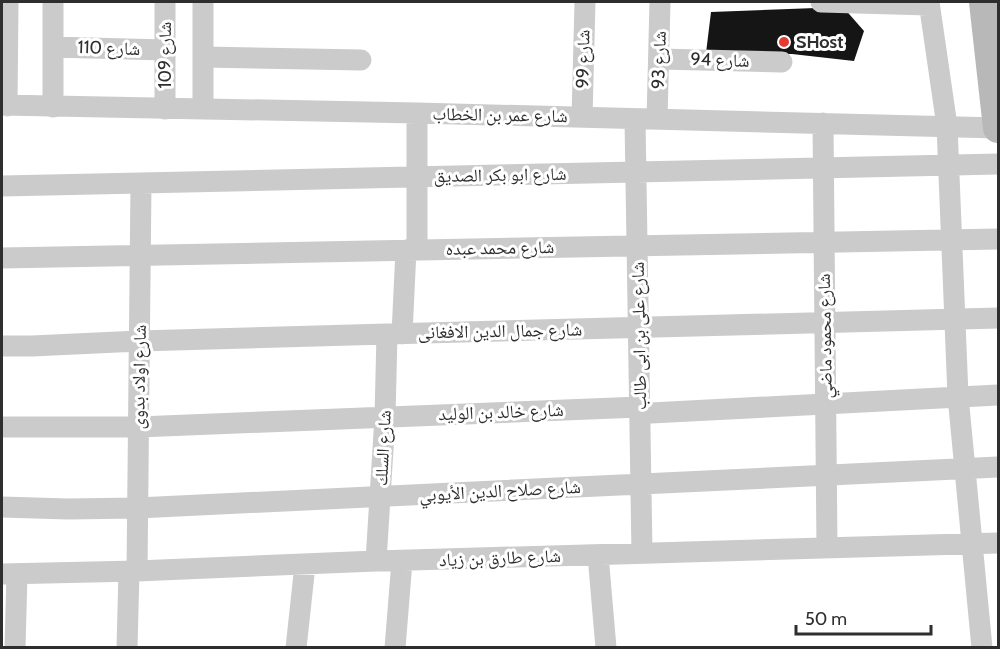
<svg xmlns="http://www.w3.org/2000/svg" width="1000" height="649" viewBox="0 0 1000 649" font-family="Cabin,'Noto Naskh Arabic',sans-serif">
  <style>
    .building { fill: #151515 }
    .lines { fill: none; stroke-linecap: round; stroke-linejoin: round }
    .street { stroke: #cbcbcb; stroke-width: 21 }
    .secondary { stroke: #b8b8b8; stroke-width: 30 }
    .poi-dot { fill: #e33a32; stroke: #fff; stroke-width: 2 }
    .labels { text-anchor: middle; stroke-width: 6; stroke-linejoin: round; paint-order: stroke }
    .poi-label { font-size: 18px; font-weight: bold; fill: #2e2e2e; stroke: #fff; text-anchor: start }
    .street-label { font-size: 18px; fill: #2e2e2e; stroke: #fff }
  </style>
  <rect width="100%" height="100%" fill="#fff"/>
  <path class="building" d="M 843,7 L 864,31 L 854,61 L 792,54 L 706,53 L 711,12 Z"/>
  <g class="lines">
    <path class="street" d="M 53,2 L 53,107
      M 821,2 L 929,5
      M 929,2 L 947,126 L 958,396 L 982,648
      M 53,47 L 165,50
      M 203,57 L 361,60
      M 659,59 L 782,62
      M 2,105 L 417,113 L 998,128
      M 7,106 L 8,2
      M 165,109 L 165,2
      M 203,109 L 203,2
      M 417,113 L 417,250
      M 582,117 L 585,2
      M 635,119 L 642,553
      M 657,119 L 660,2
      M 823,123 L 827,548
      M 2,186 L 998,164
      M 2,258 L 998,239
      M 402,334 L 406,250
      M 2,346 L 32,346 L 139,341 L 387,334 L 998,318
      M 2,427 L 138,427 L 640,407 L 651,413 L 998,395
      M 2,507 L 68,509 L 137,508 L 998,467
      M 598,555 L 606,648
      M 376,561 L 385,417 L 387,334
      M 137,571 L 141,183
      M 2,574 L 137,571 L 376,561 L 998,543
      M 15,648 L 17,574
      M 127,648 L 129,571
      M 296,648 L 305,565
      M 395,648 L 402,561"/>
    <path class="secondary" d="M 984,2 L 998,128"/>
  </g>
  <circle class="poi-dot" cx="784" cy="42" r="6"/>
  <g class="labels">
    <g class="poi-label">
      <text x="796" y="48">SHost</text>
    </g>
    <g class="street-label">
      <text transform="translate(109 48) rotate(2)" y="6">شارع 110</text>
      <text transform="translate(165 55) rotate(-90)" y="6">شارع 109</text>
      <text transform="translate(583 59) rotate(-89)" y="6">شارع 99</text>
      <text transform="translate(659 60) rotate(-88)" y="6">شارع 93</text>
      <text transform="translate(720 60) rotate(2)" y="6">شارع 94</text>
      <text transform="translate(500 115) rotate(1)" y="6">شارع عمر بن الخطاب</text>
      <text transform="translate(500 175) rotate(-1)" y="6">شارع ابو بكر الصديق</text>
      <text transform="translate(500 248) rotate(-1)" y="6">شارع محمد عبده</text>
      <text transform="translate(500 331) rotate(-1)" y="6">شارع جمال الدين الافغانى</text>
      <text transform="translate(639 336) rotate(-91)" y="6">شارع على بن ابى طالب</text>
      <text transform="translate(825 336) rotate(-91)" y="6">شارع محمود ماضي</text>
      <text transform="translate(139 377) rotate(-89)" y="6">شارع اولاد بدوى</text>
      <text transform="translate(501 412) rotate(-2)" y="6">شارع خالد بن الوليد</text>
      <text transform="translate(383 448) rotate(-87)" y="6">شارع السلك</text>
      <text transform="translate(500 491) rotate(-3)" y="6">شارع صلاح الدين الأيوبي</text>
      <text transform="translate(500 558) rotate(-2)" y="6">شارع طارق بن زياد</text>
    </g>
  </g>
  <rect width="1000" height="649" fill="none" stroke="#2e2e2e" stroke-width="6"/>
  <path d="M796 625v9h135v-9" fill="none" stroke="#2e2e2e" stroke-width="3"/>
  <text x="805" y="625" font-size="18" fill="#2e2e2e" stroke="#ffffff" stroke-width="4.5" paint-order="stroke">50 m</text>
</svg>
